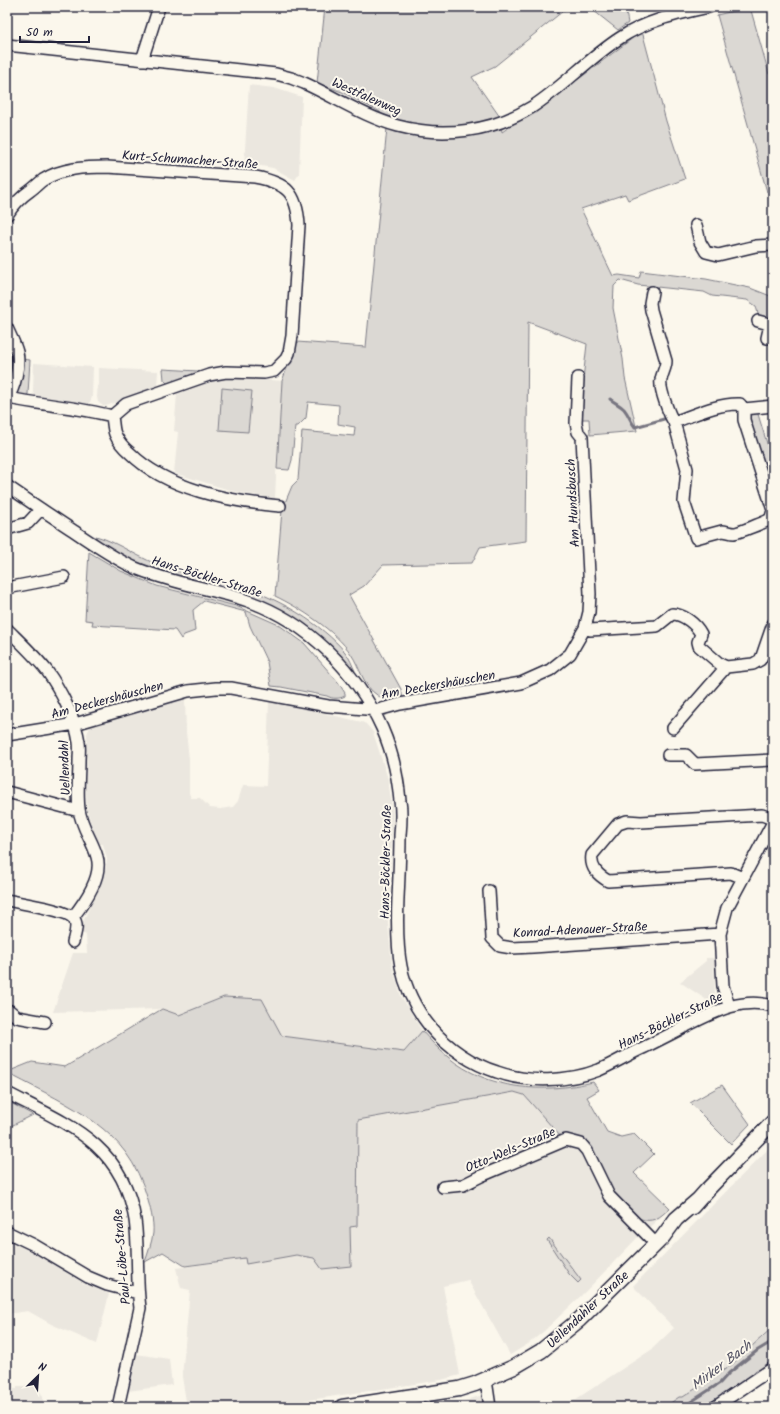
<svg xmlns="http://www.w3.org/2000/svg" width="780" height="1414" viewBox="0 0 780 1414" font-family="Kalam,sans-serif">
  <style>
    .built { fill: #ebe7df }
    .green { fill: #dbd8d3; stroke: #7e7d87 }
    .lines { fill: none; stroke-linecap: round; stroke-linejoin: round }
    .stream { stroke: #787681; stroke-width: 3 }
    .minor-casing { stroke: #22223b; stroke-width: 14 }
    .major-casing { stroke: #22223b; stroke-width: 17 }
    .minor { stroke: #fbf7ec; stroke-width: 11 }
    .major { stroke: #fbf7ec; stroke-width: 14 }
    .labels { text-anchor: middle; stroke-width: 4; stroke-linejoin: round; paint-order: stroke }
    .street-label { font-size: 13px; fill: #22223b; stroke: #fbf7ec }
    .water-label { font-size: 14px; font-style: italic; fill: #545364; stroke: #fbf7ec }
  </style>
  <rect width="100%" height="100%" fill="#fbf7ec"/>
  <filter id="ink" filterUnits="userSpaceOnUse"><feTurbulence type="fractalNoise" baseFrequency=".025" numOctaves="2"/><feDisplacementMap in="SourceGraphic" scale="8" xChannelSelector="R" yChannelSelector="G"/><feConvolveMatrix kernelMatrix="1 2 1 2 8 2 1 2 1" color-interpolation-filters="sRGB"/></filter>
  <g filter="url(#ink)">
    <path class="built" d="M 249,85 L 274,88 L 302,97 L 299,174 L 295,180 L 273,168 L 261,166 L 244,165 Z
      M 34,363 L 93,367 L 92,397 L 90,402 L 86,405 L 37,398 L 33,393 L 33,390 Z
      M 99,368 L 158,371 L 157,386 L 153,389 L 106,406 L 103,406 L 98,402 L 97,397 Z
      M 226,377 L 284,381 L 277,454 L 275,499 L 236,492 L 174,473 L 178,432 L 174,431 L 177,394 L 212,381 Z
      M 185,699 L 186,732 L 189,759 L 189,793 L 191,798 L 200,798 L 210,808 L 220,809 L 233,807 L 238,801 L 243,785 L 266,786 L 269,701 L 362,722 L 366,724 L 373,732 L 388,779 L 393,814 L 388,923 L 392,966 L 401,996 L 422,1031 L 404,1052 L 282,1036 L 262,999 L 224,997 L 179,1015 L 162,1009 L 53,1012 L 73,953 L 87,953 L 86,935 L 82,933 L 81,927 L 105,871 L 107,859 L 103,844 L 97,844 L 87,811 L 86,790 L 87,734 L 90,727 L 94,726 Z
      M 706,958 L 714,958 L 715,996 L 715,998 L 708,1001 L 680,982 L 706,961 Z
      M 514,1092 L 524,1095 L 560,1136 L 573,1136 L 579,1138 L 592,1149 L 608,1185 L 637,1218 L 641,1220 L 650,1221 L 661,1217 L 637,1238 L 586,1291 L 543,1332 L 528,1344 L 510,1355 L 468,1280 L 443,1286 L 460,1375 L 441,1380 L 263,1407 L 187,1407 L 182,1377 L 190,1290 L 181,1288 L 176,1268 L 246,1258 L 247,1263 L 296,1255 L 314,1258 L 350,1227 L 357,1226 L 358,1120 Z
      M 773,1144 L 773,1327 L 730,1366 L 683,1397 L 679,1397 L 665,1407 L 564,1407 L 651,1350 L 674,1328 L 633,1286 Z
      M 7,1240 L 39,1256 L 83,1283 L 109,1294 L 97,1344 L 51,1324 L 28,1311 L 7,1314 Z
      M 136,1354 L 169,1359 L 172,1385 L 128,1391 Z
      M 17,1386 L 37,1386 L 43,1397 L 43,1407 L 7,1407 L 7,1389 L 17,1389 Z
      M 483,1395 L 483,1407 L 424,1407 L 467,1400 Z"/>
    <path class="green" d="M 325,7 L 568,7 L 495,66 L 472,77 L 500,117 L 502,132 L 580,78 L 642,31 L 666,121 L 685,179 L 628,200 L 625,194 L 581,209 L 613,276 L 619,275 L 639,278 L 641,271 L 706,279 L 750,288 L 773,297 L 773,322 L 759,318 L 756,306 L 747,300 L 712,296 L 704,292 L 638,285 L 620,280 L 614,286 L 613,308 L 623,359 L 625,378 L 637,431 L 590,435 L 589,419 L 580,419 L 582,388 L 587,344 L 528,322 L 526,541 L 480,547 L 472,563 L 383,565 L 364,586 L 349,595 L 401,689 L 403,699 L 401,699 L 400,697 C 392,698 384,701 377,695 C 363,686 360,667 351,654 C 336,631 300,608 275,596 L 282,510 L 292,486 L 298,480 L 302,431 L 354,436 L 355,427 L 338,424 L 339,405 L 308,402 L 306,418 L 298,426 L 295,426 L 292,460 L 289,470 L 277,469 L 282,381 L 297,342 L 366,347 L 387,128 L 380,112 L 342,92 L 317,83 Z
      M 589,7 L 625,7 L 628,23 L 618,30 Z
      M 750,7 L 769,74 L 773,74 L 773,189 L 767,192 L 717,15 Z
      M 22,359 L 30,360 L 28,394 L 26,397 L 18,395 L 16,389 Z
      M 163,369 L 198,371 L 199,372 L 168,384 L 164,380 Z
      M 222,388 L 252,391 L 248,432 L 219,430 Z
      M 757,411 L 773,463 L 773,503 L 748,418 L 753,412 Z
      M 96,536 C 120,543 141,560 165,567 C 191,576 218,579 244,588 C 278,598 323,625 345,652 C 350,658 352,665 355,671 L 354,672 C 325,638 290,610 247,595 C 218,585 188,582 159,572 C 137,565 116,553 97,541 Z
      M 89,552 L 121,571 L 157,586 L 236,606 L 279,625 L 304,643 L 338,682 L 345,693 L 345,696 C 340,699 332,699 327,696 L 281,687 L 271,686 L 267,662 L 250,626 L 246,612 L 204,601 L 193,610 L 195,631 L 184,635 L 181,639 L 175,630 L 92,625 L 93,621 L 85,620 Z
      M 224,997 L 262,999 L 282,1036 L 404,1052 L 422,1031 C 430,1040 438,1049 448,1057 C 488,1090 544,1094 593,1082 L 599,1090 L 587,1097 L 607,1132 L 621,1137 L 634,1134 L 654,1154 L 634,1173 L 670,1208 C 665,1212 661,1217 655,1219 C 637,1227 614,1198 607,1183 C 602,1173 599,1159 592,1149 C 585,1139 573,1134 560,1136 L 524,1095 L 514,1092 L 358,1120 L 357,1226 L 350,1227 L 351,1266 L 322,1269 L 314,1258 L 296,1255 L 246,1264 L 245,1258 L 185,1266 L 163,1252 L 145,1262 C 148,1253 152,1242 153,1233 C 154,1221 150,1207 147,1197 C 128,1128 70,1106 13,1076 L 7,1077 L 7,1072 L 32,1062 L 65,1067 L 162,1009 L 179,1015 Z
      M 722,1085 L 750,1124 L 731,1144 L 690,1103 Z
      M 7,1101 L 33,1115 L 7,1128 Z
      M 549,1238 L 581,1280 L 578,1283 L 569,1274 L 547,1240 Z
      M 773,1327 L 773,1364 L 761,1370 L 756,1370 L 741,1385 L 710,1407 L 665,1407 L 679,1397 L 683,1397 L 730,1366 Z"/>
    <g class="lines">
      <path class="stream" d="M 610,399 C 615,403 620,405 624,409 C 629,415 630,421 635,427 L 664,419
        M 683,1407 L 720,1383 L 729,1373 L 758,1350 L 773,1341"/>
      <g class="minor-casing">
        <path id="minor" d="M 7,45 L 276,74 L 291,78 L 304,83 C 335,97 365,117 398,126 C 443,138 492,132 532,107 C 563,87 589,58 620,38 C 647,20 678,14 709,7
          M 142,60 L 159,7
          M 7,215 C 13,205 21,197 31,190 C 35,187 39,183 43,180 C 62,168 85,167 107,167 L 255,177 C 287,183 297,193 299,225 L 292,336 L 289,353 L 286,359 L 274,371 L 264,373 L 226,372 L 209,375 L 126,404 L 112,416 C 78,407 42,405 8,398
          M 696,225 L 700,242 L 706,252 L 718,255 L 756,246 L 773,245
          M 652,292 L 650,303 L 651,310 L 666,361 C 666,368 662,373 661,380 C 659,388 669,415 674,422 C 694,415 718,403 740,404 L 744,409 L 744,420 L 773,510 C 772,513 772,516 770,519 C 768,521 738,533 734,533 C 730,533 726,531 722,531 L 696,538 L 684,502 L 687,469 L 674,422
          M 758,321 L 773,325
          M 7,328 C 10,335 15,344 17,352 C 20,366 15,387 7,399
          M 767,338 L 770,325
          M 744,409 L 773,406
          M 112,416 C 113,421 113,429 115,434 C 118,441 124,448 130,453 C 166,489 231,502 280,506
          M 7,486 C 29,501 51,516 74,531 C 93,544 112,557 133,567 C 170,583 210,588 248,601 C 308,622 356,671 382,728 C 392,751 398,777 400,801 C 402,812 401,824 400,835 C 400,856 399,877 398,898 C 396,949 397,986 431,1028 C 448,1048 472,1064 497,1072 C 528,1083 568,1082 599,1070 C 615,1063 629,1054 645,1047 C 659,1040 673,1033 686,1026 C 714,1012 741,997 773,1006
          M 7,529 L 28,523 L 41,509
          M 7,588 L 64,577
          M 585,628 L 590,630 L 657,626 L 672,614 C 683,614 696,624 701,634 L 698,642 L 699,646 L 720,664 L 726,667 L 753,664 L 760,660 L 762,656 L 773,624
          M 7,629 C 20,642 36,657 47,671 C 60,689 76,720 79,742 C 80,748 79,755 79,761 C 79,777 77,793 79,809 C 81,827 93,841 97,857 C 103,876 84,903 73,917
          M 673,728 L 726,667
          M 7,735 L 75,724 L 188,691 L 216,688 L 231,688 L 328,706 L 378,710 L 400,704 L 521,683 L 550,670 L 570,654 L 585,628 L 589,612 L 590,594 L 582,437 L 578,432 L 576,423 L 578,378
          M 668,755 L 686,755 L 695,764 L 773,760
          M 7,792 L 79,811
          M 743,878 L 731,873 L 608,881 C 598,875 590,868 592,855 L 618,824 L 627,821 L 641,822 L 762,815 L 773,819
          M 489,891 L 492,938 L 500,946 L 512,948 L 533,947 L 720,934
          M 7,900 C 19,903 67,910 73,918 C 79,924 75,934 73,942
          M 729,1006 L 723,986 L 720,934 L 727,908 L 773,822
          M 7,1010 L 10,1011 L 17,1017 L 45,1022
          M 7,1093 C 67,1124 123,1144 135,1220 C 139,1249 136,1279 140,1308 L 118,1407
          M 443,1187 L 463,1185 L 481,1176 L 566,1140 L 581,1144 L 587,1151 L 609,1196 L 656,1244
          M 7,1232 L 34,1245 L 88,1277 L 107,1285 L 138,1293
          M 486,1380 L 490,1407
          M 715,1407 L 773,1368"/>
      </g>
      <g class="major-casing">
        <path id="major" d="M 692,1207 L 708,1189 L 773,1122
          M 342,1407 L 459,1389 L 475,1384 L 514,1367 L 541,1351 L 579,1320 L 662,1238 L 676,1219 L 698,1200"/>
      </g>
      <use href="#minor" class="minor"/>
      <use href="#major" class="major"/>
    </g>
  </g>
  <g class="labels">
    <g class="street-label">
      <text transform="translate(367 96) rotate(24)" y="5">Westfalenweg</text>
      <text transform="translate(190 159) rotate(4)" y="5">Kurt-Schumacher-Straße</text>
      <text transform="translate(572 503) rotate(-93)" y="5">Am Hundsbusch</text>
      <text transform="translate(207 576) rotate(17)" y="5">Hans-Böckler-Straße</text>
      <text transform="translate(438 684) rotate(-10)" y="5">Am Deckershäuschen</text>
      <text transform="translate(107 699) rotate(-15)" y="5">Am Deckershäuschen</text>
      <text transform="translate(64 768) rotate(-92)" y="5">Uellendahl</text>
      <text transform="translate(385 862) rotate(-89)" y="5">Hans-Böckler-Straße</text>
      <text transform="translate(580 929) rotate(-3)" y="5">Konrad-Adenauer-Straße</text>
      <text transform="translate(670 1020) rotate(-26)" y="5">Hans-Böckler-Straße</text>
      <text transform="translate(510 1149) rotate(-23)" y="5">Otto-Wels-Straße</text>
      <text transform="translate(121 1257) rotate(-95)" y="5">Paul-Löbe-Straße</text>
      <text transform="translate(587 1309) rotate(-43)" y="5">Uellendahler Straße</text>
    </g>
    <g class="water-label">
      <text transform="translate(721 1365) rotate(-37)" y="5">Mirker Bach</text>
    </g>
  </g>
  <rect width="780" height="1414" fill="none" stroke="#fbf7ec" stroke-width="24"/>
  <rect x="12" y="12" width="756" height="1390" fill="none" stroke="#22223b" stroke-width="1.5" filter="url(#ink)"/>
  <g transform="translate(38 1376) rotate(25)" stroke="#fbf7ec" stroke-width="3" paint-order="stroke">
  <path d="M0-3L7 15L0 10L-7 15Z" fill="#22223b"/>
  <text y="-6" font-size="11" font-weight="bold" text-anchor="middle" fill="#22223b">N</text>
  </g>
  <path d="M20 36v6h69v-6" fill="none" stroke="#22223b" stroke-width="2"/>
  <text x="26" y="36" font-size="12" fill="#22223b" stroke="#fbf7ec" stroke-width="3" paint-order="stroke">50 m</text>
</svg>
